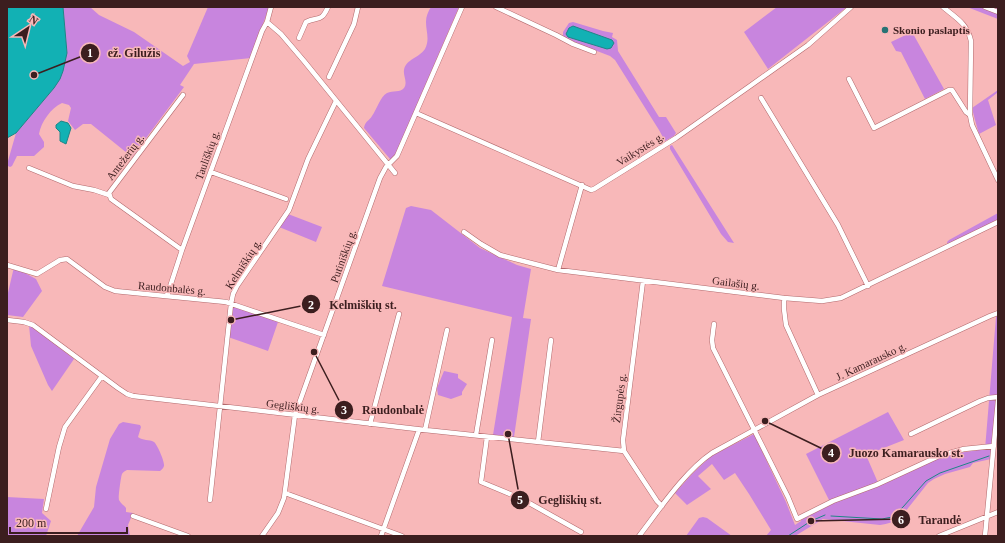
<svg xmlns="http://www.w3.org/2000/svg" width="1005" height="543" viewBox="0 0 1005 543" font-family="Georgia,serif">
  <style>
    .green { fill: #c885de }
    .water { fill: #12b1b4; stroke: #1f8587 }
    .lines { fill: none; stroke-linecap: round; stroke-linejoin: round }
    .stream { stroke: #1f8587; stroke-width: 1 }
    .minor-casing { stroke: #b2696c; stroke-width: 5.5 }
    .minor { stroke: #fff; stroke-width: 4.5 }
    .poi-dot { fill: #277274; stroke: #f8b8b9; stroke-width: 1.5 }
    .labels { text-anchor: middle; stroke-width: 3; stroke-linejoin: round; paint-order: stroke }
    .poi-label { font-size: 11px; font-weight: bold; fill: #3c1e1f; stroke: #f8b8b9; text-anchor: start }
    .street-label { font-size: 11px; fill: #3c1e1f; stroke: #f8b8b9 }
    .leader { fill: none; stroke: #3c1e1f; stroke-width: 1.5 }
    .callout-dot { fill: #3c1e1f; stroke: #f8b8b9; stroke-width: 1.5 }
    .mark-label { font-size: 12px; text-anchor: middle; font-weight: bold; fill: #fff }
    .callout-label { font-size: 12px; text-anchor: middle; font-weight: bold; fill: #3c1e1f; stroke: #f8b8b9; stroke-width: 3; stroke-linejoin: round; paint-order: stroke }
  </style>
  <rect width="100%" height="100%" fill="#f8b8b9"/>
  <path class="green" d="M 63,7 L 90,7 L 99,15 L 134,32 L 183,66 L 190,62 L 187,56 L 208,7 L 269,7 L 251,58 L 194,64 L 180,85 L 184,87 L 132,157 L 91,124 L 83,124 L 75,130 L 68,121 L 71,108 L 69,105 L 62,103 C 51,108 41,122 39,134 L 44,142 L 44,147 L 34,156 L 17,156 L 12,166 L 10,167 L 8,166 L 8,161 L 16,133 L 54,88 L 67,53 Z
    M 431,7 L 459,7 L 395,156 L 392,159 L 390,159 L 364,128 C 365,121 369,121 372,116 C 377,109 380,97 387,93 C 393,90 400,93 404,88 C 408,82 403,76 404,70 C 406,59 419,58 425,49 C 430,39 426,32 426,22 C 426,16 428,12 431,7 Z
    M 777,7 L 847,7 L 768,69 L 744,32 Z
    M 967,7 L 998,7 L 998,19 Z
    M 573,22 L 603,31 L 613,33 L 612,37 L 617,40 L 618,51 L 659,117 L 666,117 L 676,133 L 674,136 L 665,141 L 659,130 L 615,60 L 610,56 L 563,38 L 563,32 L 569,23 Z
    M 912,32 L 944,89 L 925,99 L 901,52 L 896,51 L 891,42 Z
    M 998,90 L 998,95 L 997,93 L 988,100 L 996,125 L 979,134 L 975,120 L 972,108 Z
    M 672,145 L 734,243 L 728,242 L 721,234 L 670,149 L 670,146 Z
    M 411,206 L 431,210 L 480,248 L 517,265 L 531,269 L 523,318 L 531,319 L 514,437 L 493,435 L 512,317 L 382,286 L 406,208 Z
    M 998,213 L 998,219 L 948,245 L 947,242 L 949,240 Z
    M 288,214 L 322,227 L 316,242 L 279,227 Z
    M 14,267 L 36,279 L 42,291 L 23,317 L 7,315 L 7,297 Z
    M 233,307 L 235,307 L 278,322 L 268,351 L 228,337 Z
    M 998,314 L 998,386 L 991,459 L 973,463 L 970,467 L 945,474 L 934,479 L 928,483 L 901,517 C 894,522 888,524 880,525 L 823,519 L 795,536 L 766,536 L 771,530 L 749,494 L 735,473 L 724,480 L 712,464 L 698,476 L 711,489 L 687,505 L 675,493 L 692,474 L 711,456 L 754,434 L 786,502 L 795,525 L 801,521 L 801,520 L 831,504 L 806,454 L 888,412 L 904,440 L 866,455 L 879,485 L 946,455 L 985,449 L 996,317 Z
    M 29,325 L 39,331 L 74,359 L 52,391 L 48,385 L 31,346 Z
    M 444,371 L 458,374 L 458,378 L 467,384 L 462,392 L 462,395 L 451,399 L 438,395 L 437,388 Z
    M 123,422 L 140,425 L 141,427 L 138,437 C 143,441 149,439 154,442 C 157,444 165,462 164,466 C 163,469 161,470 160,471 L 127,470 C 124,472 124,471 122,474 C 121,476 118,498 119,500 C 121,504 124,505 126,508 L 126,512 L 133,513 L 128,525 L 130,536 L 77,536 L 94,507 L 96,487 L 110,439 L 119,424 Z
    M 7,497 L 44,499 L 42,513 L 51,521 L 46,536 L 7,536 Z
    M 703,517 L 707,518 L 732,536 L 686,536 L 699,518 Z"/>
  <path class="water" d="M 7,7 L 63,7 L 67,53 L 63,71 L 60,79 L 54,88 L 16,133 L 7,138 Z
    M 573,26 L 612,40 L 614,43 L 611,48 L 607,49 L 568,37 L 566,34 L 569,28 Z
    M 61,121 L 68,123 L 71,128 L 66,144 L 60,141 L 60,132 L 56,128 L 56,125 Z"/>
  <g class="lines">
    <path class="stream" d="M 831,516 L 882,519 L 892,517 L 903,507 L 926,481 L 940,473 L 989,456
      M 788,536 L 811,521 L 825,515"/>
    <g class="minor-casing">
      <path id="minor" d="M 496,7 L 556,35 L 573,44 L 594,52
        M 943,7 C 956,18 967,23 971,41 L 970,115 L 972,125 L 998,180
        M 985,7 L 998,12
        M 267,22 L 281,34 L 304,61 L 395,173
        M 299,38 L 306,22 C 318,16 321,23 328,7
        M 329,77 L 354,24 L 358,7
        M 849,79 L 874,128 L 949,90 L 952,90 L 966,112 L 970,115
        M 761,98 L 838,225 L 868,286
        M 416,113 L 591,190 L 594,189 L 676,138 L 750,86 L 808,45 L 851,7
        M 29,168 L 73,186 L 94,190 L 109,195
        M 211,172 L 286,199
        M 464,232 L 481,244 L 500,255 L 558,270 L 784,298 L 822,301 L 841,298 L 998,222
        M 182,250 L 111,199 L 109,193 L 183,95
        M 7,265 L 37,274 L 60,260 L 67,259 L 105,287 L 115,291 L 226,302 L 324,335
        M 558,270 L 582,185
        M 643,281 L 623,440 L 624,451 L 657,501 L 662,506
        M 167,296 L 182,250 L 262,31 L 267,22 L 271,7
        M 784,298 L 784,309 L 786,325 L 818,395
        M 7,320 L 24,322 L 33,325 L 118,388 L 127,394 L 133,396 L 425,430 L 624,451
        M 714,324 L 712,340 L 713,348 L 788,497 L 797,519 L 833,501 L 876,485 L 939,456 L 964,449 L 994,446
        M 370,424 L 399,314
        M 425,430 L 447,330
        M 911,434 L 980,401 L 988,398 L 998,397
        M 476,435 L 492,340
        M 487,437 L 481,482 L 522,499 L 581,532
        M 538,442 L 551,340
        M 285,493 L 402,536
        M 210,500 L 231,304 L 233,294 L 237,286 L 289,210 L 308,159 L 336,101
        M 46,509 L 59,447 L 65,427 L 102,376
        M 133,516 L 188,536
        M 262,536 L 278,513 L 284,498 L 295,415 L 380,178 L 386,167 L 397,156 L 462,7
        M 381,536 L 419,430
        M 639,536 C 659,510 685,471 712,453 L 818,395 L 990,316 L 998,313
        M 939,536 L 998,512
        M 985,536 L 998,401"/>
    </g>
    <use href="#minor" class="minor"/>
  </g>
  <circle class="poi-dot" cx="885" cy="30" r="4"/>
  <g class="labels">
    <g class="poi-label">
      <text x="893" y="34">Skonio paslaptis</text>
    </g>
    <g class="street-label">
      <text transform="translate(640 149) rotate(-32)" y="4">Vaikystės g.</text>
      <text transform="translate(207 155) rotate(-70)" y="4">Tauliškių g.</text>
      <text transform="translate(125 157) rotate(-53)" y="4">Antežerių g.</text>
      <text transform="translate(343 256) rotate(-70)" y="4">Putiniškių g.</text>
      <text transform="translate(243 264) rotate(-57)" y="4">Kelmiškių g.</text>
      <text transform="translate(736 283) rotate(7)" y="4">Gailašių g.</text>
      <text transform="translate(172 288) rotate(5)" y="4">Raudonbalės g.</text>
      <text transform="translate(871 361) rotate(-25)" y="4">J. Kamarausko g.</text>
      <text transform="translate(619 398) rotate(-83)" y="4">Žirgupės g.</text>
      <text transform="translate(293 406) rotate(7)" y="4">Gegliškių g.</text>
    </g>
  </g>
  <path class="leader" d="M34 75L90 53M231 320L311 304M314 352L344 410M765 421L831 453M508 434L520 500M811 521L901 519"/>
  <g class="callout-dot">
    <circle cx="34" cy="75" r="4"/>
    <circle cx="231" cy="320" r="4"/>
    <circle cx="314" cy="352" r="4"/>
    <circle cx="765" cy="421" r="4"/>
    <circle cx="508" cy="434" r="4"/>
    <circle cx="811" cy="521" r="4"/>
    <circle cx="90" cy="53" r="10"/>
    <circle cx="311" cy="304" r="10"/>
    <circle cx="344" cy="410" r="10"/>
    <circle cx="831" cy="453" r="10"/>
    <circle cx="520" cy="500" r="10"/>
    <circle cx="901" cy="519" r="10"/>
  </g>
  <g class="mark-label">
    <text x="90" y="57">1</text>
    <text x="311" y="309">2</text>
    <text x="344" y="414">3</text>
    <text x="831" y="457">4</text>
    <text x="520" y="504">5</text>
    <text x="901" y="524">6</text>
  </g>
  <g class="callout-label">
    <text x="134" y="57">ež. Gilužis</text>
    <text x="363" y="309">Kelmiškių st.</text>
    <text x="393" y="414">Raudonbalė</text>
    <text x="906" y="457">Juozo Kamarausko st.</text>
    <text x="570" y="504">Gegliškių st.</text>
    <text x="940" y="524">Tarandė</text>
  </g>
  <rect width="1005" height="543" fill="none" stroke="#3c1e1f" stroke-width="16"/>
  <g transform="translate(28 28) rotate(35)" stroke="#f8b8b9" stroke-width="3" paint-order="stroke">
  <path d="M0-3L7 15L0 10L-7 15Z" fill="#3c1e1f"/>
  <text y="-6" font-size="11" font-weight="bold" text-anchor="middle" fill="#3c1e1f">N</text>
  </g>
  <path d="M10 527v6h117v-6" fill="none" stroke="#3c1e1f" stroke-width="2"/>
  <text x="16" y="527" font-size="12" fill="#3c1e1f" stroke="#f8b8b9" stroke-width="3" paint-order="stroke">200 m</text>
</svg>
